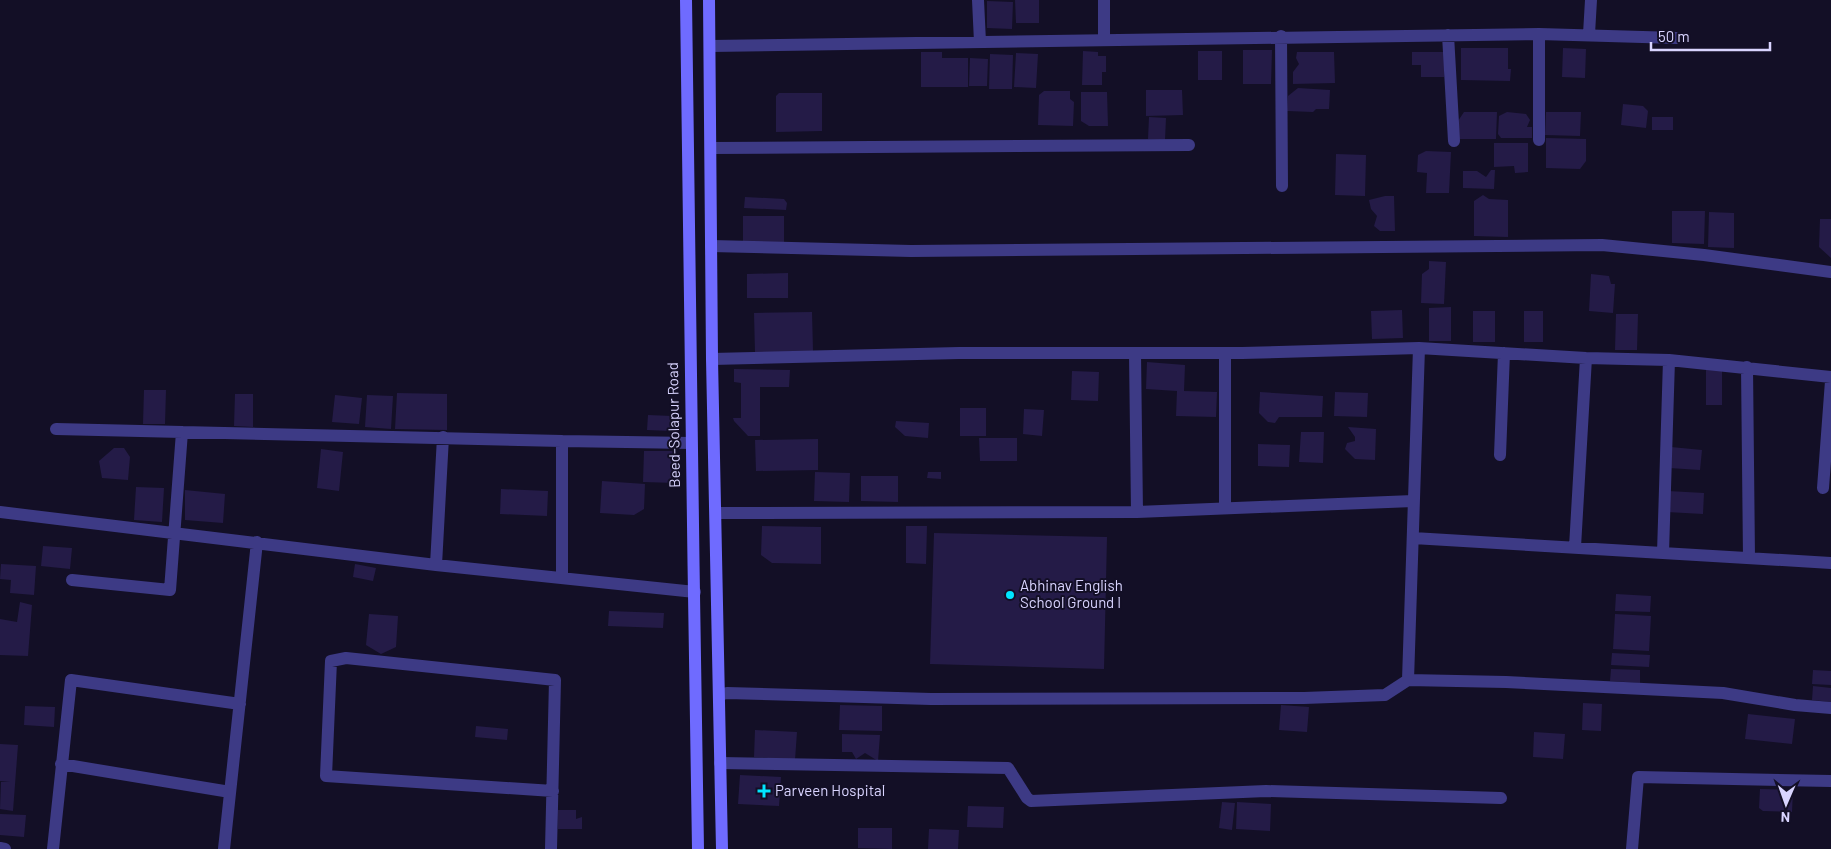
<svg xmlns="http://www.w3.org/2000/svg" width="1831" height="849" viewBox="0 0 1831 849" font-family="Barlow,sans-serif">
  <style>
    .building { fill: #241b47 }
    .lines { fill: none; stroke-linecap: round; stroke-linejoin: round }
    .minor { stroke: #3d3a85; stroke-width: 12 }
    .secondary { stroke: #6f6bff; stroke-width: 12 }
    .poi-dot { fill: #00e5ff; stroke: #130f26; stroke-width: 2 }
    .labels { text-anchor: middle; stroke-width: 4; stroke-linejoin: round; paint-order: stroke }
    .street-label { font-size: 15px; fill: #d9d4ff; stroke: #130f26 }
    .poi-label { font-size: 15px; fill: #d9d4ff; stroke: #130f26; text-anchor: start }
  </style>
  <rect width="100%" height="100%" fill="#130f26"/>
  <path class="building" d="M 1015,0 L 1039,0 L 1039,23 L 1016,23 Z
    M 987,1 L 1013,2 L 1012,29 L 987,28 Z
    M 1461,48 L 1508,48 L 1508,69 L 1511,69 L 1510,81 L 1461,80 Z
    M 1563,48 L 1586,49 L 1585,78 L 1562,77 Z
    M 1243,50 L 1272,50 L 1271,84 L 1243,84 Z
    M 1083,51 L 1098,52 L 1098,56 L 1106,56 L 1106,72 L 1102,72 L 1102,85 L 1082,85 Z
    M 1198,51 L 1222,51 L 1222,80 L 1198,80 Z
    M 921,52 L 942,52 L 942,58 L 968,58 L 968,87 L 921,87 Z
    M 1297,52 L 1334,52 L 1335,83 L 1293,84 L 1293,72 L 1299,64 L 1296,58 Z
    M 1412,52 L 1445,52 L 1444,77 L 1421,77 L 1421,65 L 1412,65 Z
    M 1016,53 L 1038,54 L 1036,88 L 1014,87 Z
    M 990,54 L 1013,55 L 1012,89 L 989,89 Z
    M 970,58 L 988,59 L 987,86 L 969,86 Z
    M 1298,88 L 1330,90 L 1329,109 L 1316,109 L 1313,112 L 1287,111 L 1288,96 Z
    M 1146,90 L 1182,90 L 1183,115 L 1146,116 Z
    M 1044,91 L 1070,91 L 1070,99 L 1074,102 L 1073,126 L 1038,125 L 1039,95 Z
    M 1081,92 L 1107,92 L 1108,126 L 1089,126 L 1081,121 Z
    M 779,93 L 822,93 L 822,131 L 776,132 L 776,96 Z
    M 1623,104 L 1643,106 L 1648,111 L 1646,128 L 1621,125 Z
    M 1464,112 L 1497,112 L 1496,139 L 1458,139 L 1458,121 Z
    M 1507,112 L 1526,114 L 1530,120 L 1527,127 L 1532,127 L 1532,138 L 1501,138 L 1498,134 L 1499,116 Z
    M 1546,112 L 1581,112 L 1580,136 L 1545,135 Z
    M 1149,117 L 1166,118 L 1165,140 L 1148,139 Z
    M 1652,117 L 1673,117 L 1673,130 L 1652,130 Z
    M 1546,138 L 1586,139 L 1586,161 L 1580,169 L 1546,168 Z
    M 1494,143 L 1528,143 L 1528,172 L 1515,173 L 1514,166 L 1494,167 Z
    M 1426,151 L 1451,152 L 1449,193 L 1426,193 L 1427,173 L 1417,172 L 1418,155 Z
    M 1336,154 L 1366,155 L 1365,196 L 1335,195 Z
    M 1491,170 L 1495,170 L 1494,189 L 1463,188 L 1463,171 L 1477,171 L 1486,177 Z
    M 1483,195 L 1489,199 L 1508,200 L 1508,237 L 1474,236 L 1474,201 Z
    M 1385,196 L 1394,196 L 1395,231 L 1380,231 L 1374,226 L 1377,216 L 1371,209 L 1369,200 Z
    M 745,197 L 784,199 L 787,203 L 786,210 L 744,208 Z
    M 1672,211 L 1705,211 L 1704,244 L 1672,243 Z
    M 1709,212 L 1734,213 L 1734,248 L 1708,247 Z
    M 743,216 L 784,216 L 784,242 L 743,242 Z
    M 1820,219 L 1831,219 L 1831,258 L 1819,247 Z
    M 1429,261 L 1446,262 L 1444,304 L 1421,303 L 1422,274 L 1429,269 Z
    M 788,273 L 788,298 L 747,298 L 747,274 Z
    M 1591,274 L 1609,276 L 1611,284 L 1615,284 L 1613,313 L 1589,311 Z
    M 1451,307 L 1451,341 L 1429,341 L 1429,308 Z
    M 1402,310 L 1403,338 L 1372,339 L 1371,311 Z
    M 1473,311 L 1495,311 L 1495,342 L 1473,342 Z
    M 1524,311 L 1543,311 L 1543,342 L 1524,342 Z
    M 812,312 L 813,351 L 755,353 L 754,313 Z
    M 1616,314 L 1638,314 L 1637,350 L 1615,350 Z
    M 1147,362 L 1185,365 L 1184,391 L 1217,392 L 1216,417 L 1176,416 L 1177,391 L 1146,389 Z
    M 734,369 L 790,370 L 789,387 L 760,387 L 760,436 L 748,436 L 734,421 L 733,418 L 741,418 L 741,383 L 734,382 Z
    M 1706,370 L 1722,370 L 1722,405 L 1706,405 Z
    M 1072,371 L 1099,372 L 1098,401 L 1071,400 Z
    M 144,390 L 166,390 L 165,424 L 143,424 Z
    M 1260,392 L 1323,396 L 1322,417 L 1279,417 L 1275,423 L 1268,422 L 1259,413 Z
    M 1335,392 L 1368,393 L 1367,417 L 1334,416 Z
    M 397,393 L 447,394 L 447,430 L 395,429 Z
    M 235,394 L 253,394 L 253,427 L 234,426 Z
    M 335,395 L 362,398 L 359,424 L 332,422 Z
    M 367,395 L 393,396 L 391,429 L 365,427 Z
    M 960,408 L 986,408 L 986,436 L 960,436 Z
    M 1024,409 L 1044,410 L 1042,436 L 1023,434 Z
    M 648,415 L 672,416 L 671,431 L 647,430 Z
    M 896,421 L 929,423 L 928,438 L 905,436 L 895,427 Z
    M 1348,427 L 1376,429 L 1375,460 L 1355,459 L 1345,449 L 1347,443 L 1355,441 L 1355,437 Z
    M 1301,432 L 1324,432 L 1323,463 L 1299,462 Z
    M 979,438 L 1017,438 L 1017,461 L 980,461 Z
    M 818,439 L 818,470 L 756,471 L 755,440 Z
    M 1258,444 L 1290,445 L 1289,467 L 1258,466 Z
    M 1671,447 L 1702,450 L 1700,470 L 1669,468 Z
    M 114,448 L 124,448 L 130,457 L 128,480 L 102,478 L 99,461 Z
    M 321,449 L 343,452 L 339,491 L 317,488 Z
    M 644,451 L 676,451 L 676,483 L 643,482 Z
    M 815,472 L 850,473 L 849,502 L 814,501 Z
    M 928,472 L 941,472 L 941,479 L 927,478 Z
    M 861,476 L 898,476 L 898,502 L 861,501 Z
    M 602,481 L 645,484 L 644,509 L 634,515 L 600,513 Z
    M 136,487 L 164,488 L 162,522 L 134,520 Z
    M 501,489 L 548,491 L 547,516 L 500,514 Z
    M 185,490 L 225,494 L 223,523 L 185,520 Z
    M 1668,491 L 1704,493 L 1703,514 L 1667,512 Z
    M 762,526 L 821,527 L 821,564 L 772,563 L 761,555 Z
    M 906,526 L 927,526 L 926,564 L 906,563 Z
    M 934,533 L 1107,537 L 1104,669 L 930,664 Z
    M 43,546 L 72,548 L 70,569 L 41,566 Z
    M 1,564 L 36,566 L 34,595 L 10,593 L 11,580 L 0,579 Z
    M 355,564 L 376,568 L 373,581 L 353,577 Z
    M 1616,594 L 1651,596 L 1650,612 L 1615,611 Z
    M 20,602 L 32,605 L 28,656 L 0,655 L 0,619 L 17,622 Z
    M 609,611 L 664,613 L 663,628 L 608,626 Z
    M 369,614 L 398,616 L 396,647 L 381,654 L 366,645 Z
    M 1615,614 L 1651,616 L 1649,651 L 1613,649 Z
    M 1612,653 L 1650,655 L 1649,667 L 1611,665 Z
    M 1611,669 L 1640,670 L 1640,683 L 1610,681 Z
    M 1813,670 L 1831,671 L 1831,685 L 1812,684 Z
    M 1813,686 L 1831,688 L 1831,702 L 1812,700 Z
    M 1583,703 L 1602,704 L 1601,731 L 1582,730 Z
    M 840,705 L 882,706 L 882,731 L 839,730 Z
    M 1281,705 L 1309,707 L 1307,732 L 1279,730 Z
    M 25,706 L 55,707 L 54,727 L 24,725 Z
    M 1748,714 L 1795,719 L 1792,744 L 1745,739 Z
    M 476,726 L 508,729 L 507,740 L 475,737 Z
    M 755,730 L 797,732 L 795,760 L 754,757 Z
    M 1534,732 L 1565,734 L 1563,759 L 1533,757 Z
    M 842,734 L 880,735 L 878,761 L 865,753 L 856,759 L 852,752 L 842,752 Z
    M 0,744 L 18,745 L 13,811 L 0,809 L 1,782 L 10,782 L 0,781 Z
    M 740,775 L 781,777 L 779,806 L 738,804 Z
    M 1760,789 L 1793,790 L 1792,812 L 1763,811 L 1759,808 Z
    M 1222,802 L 1235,803 L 1232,830 L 1219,828 Z
    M 1237,802 L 1271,804 L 1270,831 L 1236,829 Z
    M 968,806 L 1004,807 L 1003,828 L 967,827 Z
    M 558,810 L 576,810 L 576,819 L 582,817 L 582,829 L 558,829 Z
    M 0,814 L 26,815 L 24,837 L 0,835 Z
    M 858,828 L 892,828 L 892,849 L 858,848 Z
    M 929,829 L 959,830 L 958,849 L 928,849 Z"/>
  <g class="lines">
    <path class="minor" d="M 978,0 L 980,42
      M 1104,0 L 1104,40
      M 1539,34 L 1539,140
      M 1589,34 L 1591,0
      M 1448,35 L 1454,141
      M 1281,36 L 1282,186
      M 710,46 L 1539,34 L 1677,38
      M 711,148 L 1189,145
      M 711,246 L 911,251 L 1602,245 L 1704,255 L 1831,272
      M 1135,353 L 1137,512
      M 1225,353 L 1225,507
      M 712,359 L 959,353 L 1242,353 L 1419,348 L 1586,358 L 1669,360 L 1831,377
      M 1747,367 L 1749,558
      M 56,429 L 562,441 L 562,577
      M 562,441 L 691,443
      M 1500,455 L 1504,353
      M 1823,488 L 1831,381
      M 0,512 L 436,565 L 695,592
      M 716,513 L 1137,512 L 1413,501
      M 1413,538 L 1831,563
      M 1575,547 L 1586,358
      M 1663,553 L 1669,360
      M 436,565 L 443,437
      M 72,580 L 170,590 L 182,432
      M 1408,680 L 1419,348
      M 719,695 L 727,693 L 931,699 L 1304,698 L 1385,695 L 1408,680 L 1506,682 L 1723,693 L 1795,705 L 1831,708
      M 720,763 L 1008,768 L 1027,798 L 1031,801 L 1266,791 L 1501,798
      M 61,764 L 230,792
      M 0,848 L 5,849
      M 53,849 L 71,680 L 240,704
      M 224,849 L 257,542
      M 551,849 L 555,680 L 346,658 L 331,661 L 326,776 L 553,791
      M 1632,849 L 1638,777 L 1831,781"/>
    <path class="secondary" d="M 686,0 C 688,283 694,566 698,849
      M 709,0 L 712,359 L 722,849"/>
  </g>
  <g class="poi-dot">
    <circle cx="1010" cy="595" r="5"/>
    <path d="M761.5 783.5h5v5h5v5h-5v5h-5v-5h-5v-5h5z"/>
  </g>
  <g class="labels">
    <g class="street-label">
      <text transform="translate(674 425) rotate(-91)" y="5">Beed-Solapur Road</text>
    </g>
    <g class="poi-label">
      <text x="1020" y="591">Abhinav English<tspan x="1020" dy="17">School Ground I</tspan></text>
      <text x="775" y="796">Parveen Hospital</text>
    </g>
  </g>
  <g transform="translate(1786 804) rotate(182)" stroke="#130f26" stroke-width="4" paint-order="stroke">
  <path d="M0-4L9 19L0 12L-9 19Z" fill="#d9d4ff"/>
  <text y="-8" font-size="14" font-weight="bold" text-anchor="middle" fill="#d9d4ff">N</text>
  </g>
  <path d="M1651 42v8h119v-8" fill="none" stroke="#d9d4ff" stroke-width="2.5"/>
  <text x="1658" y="42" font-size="15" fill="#d9d4ff" stroke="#130f26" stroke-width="4" paint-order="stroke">50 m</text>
</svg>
